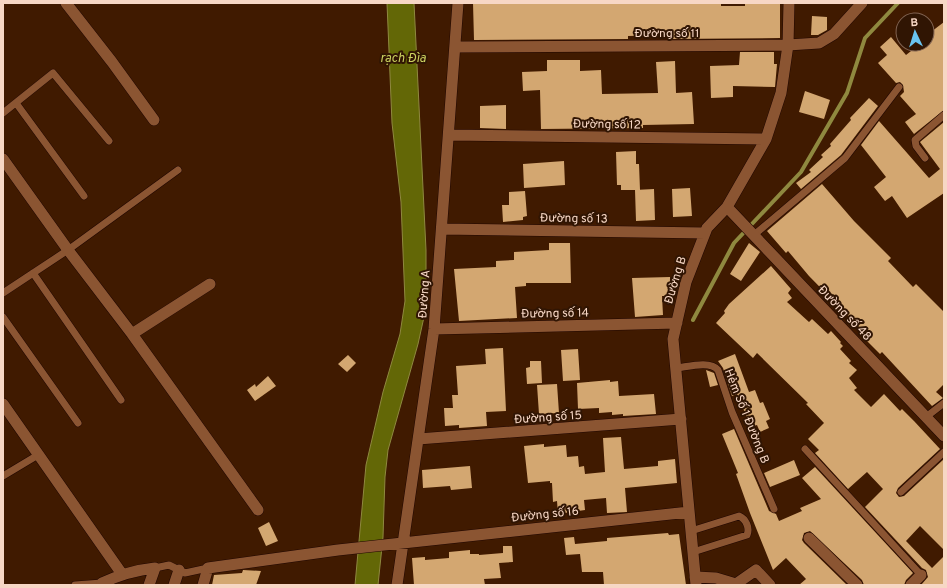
<svg xmlns="http://www.w3.org/2000/svg" width="947" height="588" viewBox="0 0 947 588" font-family="Overpass,sans-serif">
  <style>
    .water { fill: #636706; stroke: #8f893f }
    .lines { fill: none; stroke-linecap: round; stroke-linejoin: round }
    .stream { stroke: #8f893f; stroke-width: 4 }
    .building { fill: #d3a771 }
    .service-casing { stroke: #200700; stroke-width: 8 }
    .minor-casing { stroke: #200700; stroke-width: 12 }
    .service { stroke: #8b5532; stroke-width: 7 }
    .minor { stroke: #8b5532; stroke-width: 11 }
    .labels { text-anchor: middle; stroke-width: 4; stroke-linejoin: round; paint-order: stroke }
    .street-label { font-size: 12px; fill: #f7d7c5; stroke: #301503 }
    .water-label { font-size: 13px; font-style: italic; fill: #cbd160; stroke: #301503 }
  </style>
  <rect width="100%" height="100%" fill="#401a00"/>
  <path class="water" d="M 387,3 L 414,3 L 426,250 L 426,308 L 418,344 L 388,450 L 385,477 L 383,537 L 378,585 L 355,585 L 366,465 L 383,392 L 400,334 L 405,301 L 401,202 L 392,123 Z"/>
  <g class="lines">
    <path class="stream" d="M 693,320 L 734,243 L 801,172 L 847,93 L 865,38 L 898,3"/>
  </g>
  <path class="building" d="M 473,3 L 721,3 L 721,6 L 745,6 L 745,3 L 780,3 L 780,38 L 670,39 L 670,35 L 628,36 L 628,39 L 474,40 Z
    M 812,16 L 827,17 L 827,30 L 818,35 L 811,35 Z
    M 944,22 L 944,110 L 914,134 L 905,122 L 916,114 L 900,96 L 904,92 L 903,85 L 900,82 L 896,83 L 878,63 L 887,55 L 880,47 L 891,37 L 906,55 L 920,44 L 927,44 L 927,35 Z
    M 740,52 L 774,52 L 774,64 L 777,64 L 775,87 L 733,86 L 733,97 L 711,98 L 710,66 L 739,65 Z
    M 547,60 L 580,60 L 580,71 L 601,70 L 602,94 L 658,93 L 656,62 L 675,61 L 676,93 L 692,92 L 694,124 L 643,125 L 643,128 L 541,129 L 540,90 L 523,91 L 522,72 L 547,71 Z
    M 805,91 L 830,100 L 824,119 L 799,112 Z
    M 869,98 L 878,106 L 841,155 L 801,189 L 796,183 L 811,172 L 809,170 L 823,157 L 821,155 L 831,146 L 830,144 L 851,120 L 850,118 Z
    M 506,105 L 506,129 L 480,128 L 480,106 Z
    M 879,121 L 929,178 L 940,169 L 920,142 L 944,122 L 944,193 L 907,218 L 892,196 L 885,201 L 874,187 L 886,177 L 861,145 Z
    M 636,151 L 636,164 L 639,164 L 640,190 L 621,190 L 621,185 L 617,185 L 616,152 Z
    M 564,161 L 565,185 L 524,188 L 523,164 Z
    M 822,184 L 854,221 L 891,258 L 888,261 L 913,287 L 916,284 L 944,312 L 944,384 L 936,392 L 943,398 L 932,406 L 882,352 L 880,354 L 862,336 L 865,333 L 809,276 L 788,251 L 786,253 L 767,231 Z
    M 690,188 L 692,216 L 673,217 L 672,189 Z
    M 654,189 L 655,220 L 636,221 L 635,190 Z
    M 525,191 L 527,216 L 523,217 L 523,220 L 503,222 L 502,205 L 509,205 L 509,192 Z
    M 549,243 L 570,243 L 571,283 L 526,283 L 526,286 L 515,287 L 517,318 L 459,321 L 454,269 L 496,267 L 496,261 L 514,260 L 514,252 L 549,250 Z
    M 749,243 L 760,252 L 741,281 L 730,274 Z
    M 771,266 L 791,289 L 788,293 L 792,298 L 787,302 L 809,322 L 812,319 L 828,334 L 831,331 L 841,342 L 840,343 L 843,346 L 840,349 L 851,361 L 849,363 L 857,370 L 849,378 L 857,388 L 854,390 L 871,407 L 884,394 L 900,411 L 902,409 L 914,421 L 940,449 L 898,488 L 896,493 L 899,497 L 904,496 L 944,459 L 944,550 L 920,526 L 906,541 L 932,568 L 944,556 L 944,585 L 921,585 L 928,577 L 926,570 L 922,568 L 865,507 L 883,489 L 867,472 L 848,489 L 815,453 L 819,450 L 808,439 L 824,423 L 806,404 L 808,403 L 757,353 L 753,358 L 716,323 L 725,313 L 724,311 L 729,304 Z
    M 670,277 L 671,296 L 662,296 L 663,315 L 635,317 L 632,278 Z
    M 503,348 L 506,411 L 486,412 L 487,426 L 459,428 L 459,425 L 445,426 L 444,408 L 453,408 L 452,395 L 458,395 L 456,366 L 486,364 L 485,349 Z
    M 578,349 L 580,380 L 563,381 L 561,350 Z
    M 735,354 L 749,392 L 755,390 L 760,403 L 763,402 L 770,419 L 766,421 L 769,428 L 760,432 L 757,425 L 751,427 L 737,394 L 732,396 L 723,368 L 718,361 Z
    M 348,355 L 356,363 L 347,372 L 338,364 Z
    M 530,361 L 541,361 L 542,383 L 527,384 L 526,368 L 530,367 Z
    M 706,370 L 714,373 L 718,385 L 710,387 Z
    M 268,376 L 276,386 L 255,401 L 247,390 L 255,384 L 256,387 Z
    M 610,380 L 610,382 L 618,381 L 619,396 L 654,394 L 656,414 L 623,416 L 623,414 L 612,415 L 612,412 L 599,413 L 599,408 L 578,409 L 577,383 Z
    M 557,384 L 559,413 L 539,414 L 537,385 Z
    M 734,429 L 769,511 L 776,514 L 779,521 L 802,511 L 800,508 L 821,499 L 802,478 L 815,467 L 913,573 L 906,580 L 904,585 L 864,585 L 862,580 L 810,531 L 804,533 L 802,540 L 804,543 L 847,585 L 799,585 L 806,579 L 786,558 L 773,570 L 750,513 L 736,474 L 738,473 L 722,434 Z
    M 621,437 L 624,469 L 658,466 L 658,461 L 675,459 L 677,483 L 625,488 L 627,512 L 607,513 L 606,498 L 584,500 L 585,510 L 558,514 L 557,501 L 553,502 L 552,483 L 550,483 L 550,481 L 528,483 L 524,446 L 544,444 L 544,447 L 566,445 L 567,457 L 578,456 L 579,467 L 584,466 L 585,474 L 605,472 L 603,438 Z
    M 794,460 L 800,475 L 770,487 L 764,473 Z
    M 470,466 L 472,488 L 451,490 L 450,486 L 423,488 L 422,470 Z
    M 269,522 L 278,541 L 266,546 L 258,528 Z
    M 668,533 L 669,535 L 679,534 L 686,585 L 604,585 L 603,572 L 582,572 L 580,554 L 566,555 L 564,538 L 574,537 L 575,544 L 607,541 L 607,538 Z
    M 503,546 L 512,546 L 513,562 L 499,563 L 501,578 L 484,579 L 485,585 L 414,585 L 412,558 L 425,557 L 425,560 L 449,558 L 449,552 L 470,550 L 470,554 L 479,554 L 479,555 L 503,553 Z
    M 243,570 L 261,571 L 256,585 L 212,585 L 214,575 L 242,573 Z"/>
  <g class="lines">
    <g class="service-casing">
      <path id="service" d="M 16,103 L 84,196
        M 3,113 L 53,73 L 109,141
        M 925,158 L 916,146 L 915,140 L 944,115
        M 754,235 L 845,158 L 899,87
        M 33,273 L 121,400
        M 3,293 L 68,250 L 178,170
        M 3,317 L 78,423
        M 676,368 C 687,367 710,360 718,370 L 732,412 L 774,509
        M 926,417 L 944,403
        M 805,449 L 921,575
        M 3,476 L 38,455
        M 901,492 L 944,452
        M 691,531 L 739,516 C 746,519 750,528 747,535 L 693,552
        M 155,568 L 169,565 L 185,573 L 208,568
        M 75,585 L 102,583 L 101,585"/>
    </g>
    <g class="minor-casing">
      <path id="minor" d="M 66,3 L 112,62 L 154,120
        M 456,47 L 788,45 L 819,43 L 834,34 L 862,3
        M 449,135 L 766,139
        M 3,159 L 68,250 L 132,334 L 258,510
        M 727,207 L 944,436
        M 442,229 L 705,233
        M 434,329 L 677,323
        M 132,334 L 210,284
        M 3,404 L 122,574
        M 418,439 L 681,419
        M 809,538 L 857,585
        M 695,577 L 716,578 L 736,584 L 756,570 L 770,585
        M 102,583 C 119,575 136,570 155,568 L 149,585
        M 174,585 L 179,570
        M 203,585 L 208,568 L 338,550 L 689,512
        M 397,585 L 434,329 L 458,3
        M 696,585 L 673,339 L 686,282 L 707,228 L 727,207 L 766,139 L 781,93 L 788,45 L 789,3
        M 911,585 L 921,575"/>
    </g>
    <use href="#service" class="service"/>
    <use href="#minor" class="minor"/>
  </g>
  <g class="labels">
    <g class="street-label">
      <text x="667" y="37">Đường số 11</text>
      <text transform="translate(607 124) rotate(1)" y="4">Đường số 12</text>
      <text transform="translate(574 218) rotate(1)" y="4">Đường số 13</text>
      <text transform="translate(675 280) rotate(-73)" y="4">Đường B</text>
      <text transform="translate(424 294) rotate(-86)" y="4">Đường A</text>
      <text transform="translate(555 313) rotate(-1)" y="4">Đường số 14</text>
      <text transform="translate(845 313) rotate(46)" y="4">Đường số 48</text>
      <text transform="translate(747 416) rotate(68)" y="4">Hẻm Số 1 Đường B</text>
      <text transform="translate(548 417) rotate(-4)" y="4">Đường số 15</text>
      <text transform="translate(545 514) rotate(-6)" y="4">Đường số 16</text>
    </g>
    <g class="water-label">
      <text x="403" y="62">rạch Đìa</text>
    </g>
  </g>
  <rect width="947" height="588" fill="none" stroke="#f7d7c5" stroke-width="8"/>
  <g transform="translate(915 32) rotate(356)"><circle r="19" fill="#301503" stroke="#806351"/>
  <path d="M0-3L7 15L0 10L-7 15Z" fill="#69c4f1"/>
  <text y="-6" font-size="11" font-weight="bold" text-anchor="middle" fill="#f7d7c5">B</text>
  </g>
</svg>
